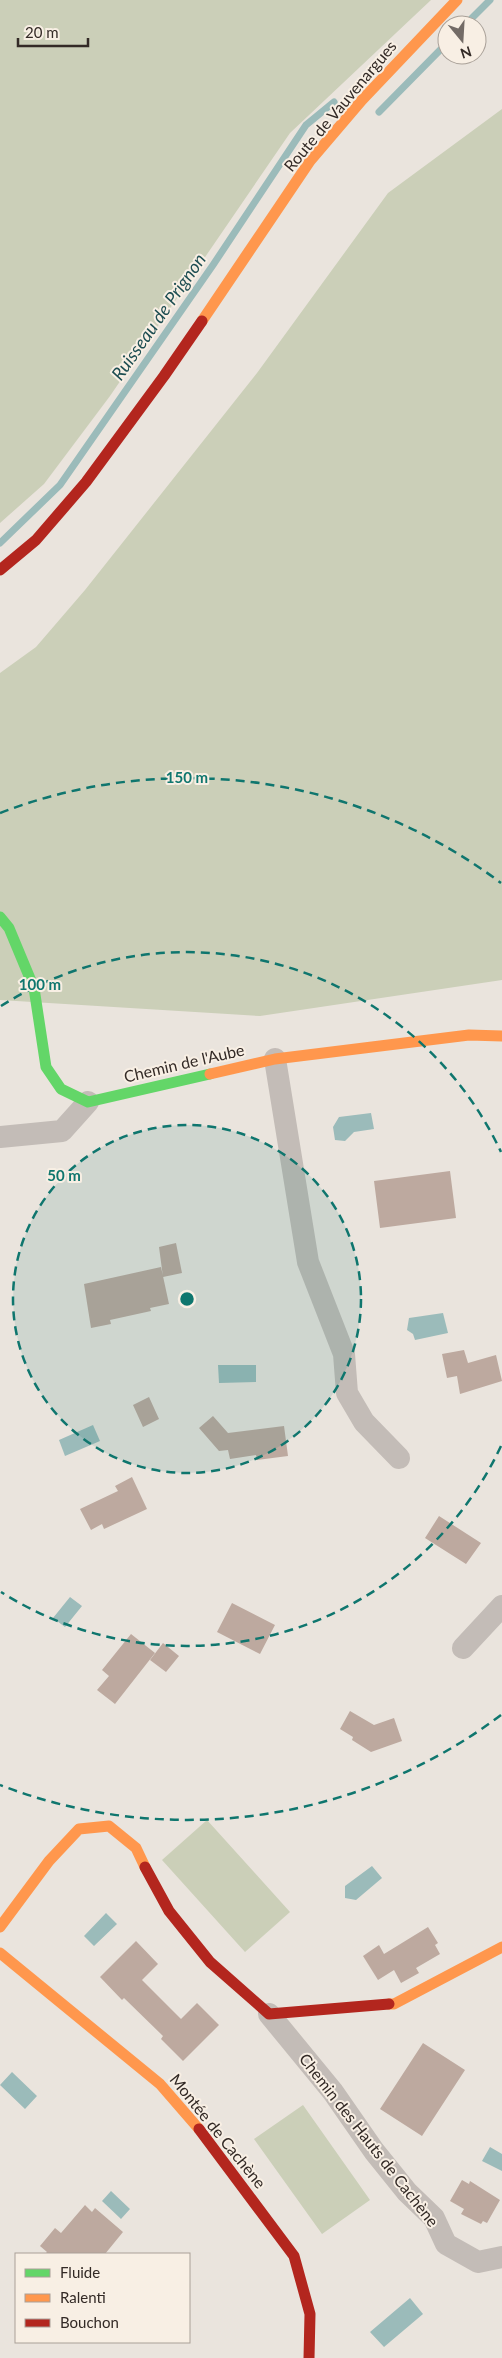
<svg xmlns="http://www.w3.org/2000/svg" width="502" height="2358" viewBox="0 0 502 2358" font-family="Lato,sans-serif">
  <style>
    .green { fill: #cbcfb8 }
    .water { fill: #9bbbba }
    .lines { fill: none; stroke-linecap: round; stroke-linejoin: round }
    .stream { stroke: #9bbbba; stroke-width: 7 }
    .building { fill: #bda99f }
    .street { stroke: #c3bcb7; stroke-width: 22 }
    .fast { stroke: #63d668; stroke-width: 11 }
    .slow { stroke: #ff974d; stroke-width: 11 }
    .jam { stroke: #b3261e; stroke-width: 11 }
    .ring { fill: none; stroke: #0f766e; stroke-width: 2.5; stroke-dasharray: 9 6 }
    .labels { text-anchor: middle; stroke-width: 4; stroke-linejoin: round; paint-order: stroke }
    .street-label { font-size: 16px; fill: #332a26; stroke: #f8efe4 }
    .water-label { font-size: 18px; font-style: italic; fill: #1e4e52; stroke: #f8efe4 }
    .centre { fill: #0f766e; stroke: #f8efe4; stroke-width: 2.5 }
    .ring-label { font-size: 15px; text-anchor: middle; font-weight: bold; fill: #0f766e; stroke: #f8efe4; stroke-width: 4; stroke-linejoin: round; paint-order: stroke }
  </style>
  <rect width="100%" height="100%" fill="#eae4dd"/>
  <path class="green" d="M 0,0 L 431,0 L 290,133 L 110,396 L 44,484 L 0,523 Z
    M 502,109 L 502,980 L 260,1016 L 0,1000 L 0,673 L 36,647 L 85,590 L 257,373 L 388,193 Z
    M 207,1820 L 290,1912 L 245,1952 L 162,1860 Z
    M 303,2105 L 370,2200 L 322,2234 L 254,2139 Z"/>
  <path class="water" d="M 371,1113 L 374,1129 L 354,1132 L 345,1141 L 335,1140 L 333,1127 L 339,1117 Z
    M 443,1313 L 448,1333 L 415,1340 L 413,1334 L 407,1330 L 409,1318 Z
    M 218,1365 L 256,1365 L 256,1382 L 219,1383 Z
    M 93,1425 L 100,1441 L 65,1456 L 59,1440 Z
    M 70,1597 L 82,1606 L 65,1627 L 53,1618 Z
    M 372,1866 L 382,1878 L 356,1900 L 345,1898 L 345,1886 Z
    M 106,1913 L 117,1924 L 94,1946 L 84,1936 Z
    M 12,2072 L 37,2096 L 25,2109 L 0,2085 Z
    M 490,2147 L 502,2154 L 502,2171 L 482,2161 Z
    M 111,2191 L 130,2209 L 121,2219 L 102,2201 Z
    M 410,2298 L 423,2314 L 384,2347 L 370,2332 Z"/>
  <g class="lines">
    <path class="stream" d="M 465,25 L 490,0
      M 379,112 L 447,43
      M 0,543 L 60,485 L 213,265 L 306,125 L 334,102"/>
  </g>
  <path class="building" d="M 450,1171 L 456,1218 L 380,1228 L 374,1181 Z
    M 176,1243 L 182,1273 L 163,1277 L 159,1247 Z
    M 161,1267 L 169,1304 L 150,1308 L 151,1311 L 110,1320 L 111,1324 L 91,1328 L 84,1284 Z
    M 464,1350 L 468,1363 L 496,1355 L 502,1381 L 460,1394 L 457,1376 L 447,1378 L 442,1354 Z
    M 149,1397 L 159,1419 L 143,1427 L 133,1405 Z
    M 213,1416 L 228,1433 L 284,1426 L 288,1456 L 257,1460 L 256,1455 L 230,1459 L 228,1450 L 219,1451 L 199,1428 Z
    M 132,1477 L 147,1509 L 104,1529 L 102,1524 L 91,1530 L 80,1509 L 118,1491 L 115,1486 Z
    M 439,1516 L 481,1543 L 466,1564 L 425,1538 Z
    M 232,1603 L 275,1625 L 260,1654 L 217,1632 Z
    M 131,1634 L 155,1653 L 115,1704 L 97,1690 L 109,1676 L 102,1670 Z
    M 163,1643 L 179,1656 L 166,1672 L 150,1660 Z
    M 350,1711 L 374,1725 L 394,1718 L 402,1741 L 371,1752 L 352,1740 L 353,1737 L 340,1729 Z
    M 428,1927 L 438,1943 L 435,1945 L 440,1954 L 416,1968 L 419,1973 L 401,1983 L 394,1970 L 378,1980 L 363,1956 L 379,1945 L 384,1954 Z
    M 136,1941 L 158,1964 L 142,1980 L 181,2019 L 197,2003 L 219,2025 L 183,2061 L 161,2039 L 163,2036 L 124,1998 L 122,2000 L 100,1977 Z
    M 423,2043 L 465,2070 L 422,2136 L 380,2109 Z
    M 462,2180 L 469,2184 L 470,2181 L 500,2200 L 487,2223 L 483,2221 L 481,2224 L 461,2214 L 464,2209 L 450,2201 Z
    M 85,2205 L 92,2212 L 95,2208 L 123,2232 L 105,2254 L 45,2254 L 47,2252 L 40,2246 L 55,2228 L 61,2233 Z"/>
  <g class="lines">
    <path class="street" d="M 275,1059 L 308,1262 L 344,1354 L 347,1393 L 364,1422 L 399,1458
      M 0,1137 L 62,1131 L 88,1102
      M 463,1648 L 502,1606
      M 269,2014 L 333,2092 L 374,2151 L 407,2192 L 434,2218 L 446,2244 L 478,2262 L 502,2257"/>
    <path class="fast" d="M 0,917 L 9,928 L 34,988 L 46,1067 L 61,1089 L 88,1102 L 210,1074"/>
    <path class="slow" d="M 202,321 L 310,161 L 362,100 L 457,0
      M 210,1074 L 275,1059 L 469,1035 L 502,1036
      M 0,1927 L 49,1861 L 79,1829 L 109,1826 L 136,1848 L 145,1867
      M 0,1953 L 160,2084 L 199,2129
      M 389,2004 L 394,2004 L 502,1947"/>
    <path class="jam" d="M 0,570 L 36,540 L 86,482 L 164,376 L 202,321
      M 145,1867 L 169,1911 L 210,1962 L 269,2014 L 389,2004
      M 199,2129 L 294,2256 L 310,2314 L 309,2358"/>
  </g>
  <circle cx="187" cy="1299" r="174" fill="#0f766e" fill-opacity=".12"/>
  <g class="ring">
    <circle cx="187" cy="1299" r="174"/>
    <path d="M501 1446A347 347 0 0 1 1 1592M1 1006A347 347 0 0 1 501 1152"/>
    <path d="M501 1715A521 521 0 0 1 0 1785M0 813A521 521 0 0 1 501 883"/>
  </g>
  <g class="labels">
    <g class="street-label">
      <text transform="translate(340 106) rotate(-50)" y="6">Route de Vauvenargues</text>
      <text transform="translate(184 1063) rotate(-13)" y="6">Chemin de l'Aube</text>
      <text transform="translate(218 2131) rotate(51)" y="6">Montée de Cachène</text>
      <text transform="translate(369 2140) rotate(52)" y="6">Chemin des Hauts de Cachène</text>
    </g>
    <g class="water-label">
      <text transform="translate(159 317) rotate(-55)" y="6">Ruisseau de Prignon</text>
    </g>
  </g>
  <circle cx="187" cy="1299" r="8" class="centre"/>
  <g class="ring-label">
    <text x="187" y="783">150 m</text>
    <text x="40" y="990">100 m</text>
    <text x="64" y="1181">50 m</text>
  </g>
  <rect x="15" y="2253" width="175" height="90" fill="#f8efe4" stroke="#a9a098"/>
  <rect x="25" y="2269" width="25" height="8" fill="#63d668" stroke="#a9a098"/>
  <text x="60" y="2278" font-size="15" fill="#332a26">Fluide</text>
  <rect x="25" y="2294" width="25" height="8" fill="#ff974d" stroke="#a9a098"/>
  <text x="60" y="2303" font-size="15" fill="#332a26">Ralenti</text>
  <rect x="25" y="2319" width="25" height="8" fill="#b3261e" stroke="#a9a098"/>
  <text x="60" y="2328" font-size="15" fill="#332a26">Bouchon</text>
  <g transform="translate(462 40) rotate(162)"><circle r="24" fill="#f8efe4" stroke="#a9a098"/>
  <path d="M0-4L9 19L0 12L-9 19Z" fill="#736b66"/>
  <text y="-8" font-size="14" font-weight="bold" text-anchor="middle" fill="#332a26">N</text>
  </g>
  <path d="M18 38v8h70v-8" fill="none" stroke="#332a26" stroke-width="2.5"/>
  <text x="25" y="38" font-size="15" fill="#332a26" stroke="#f8efe4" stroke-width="4" paint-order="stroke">20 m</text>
</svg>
